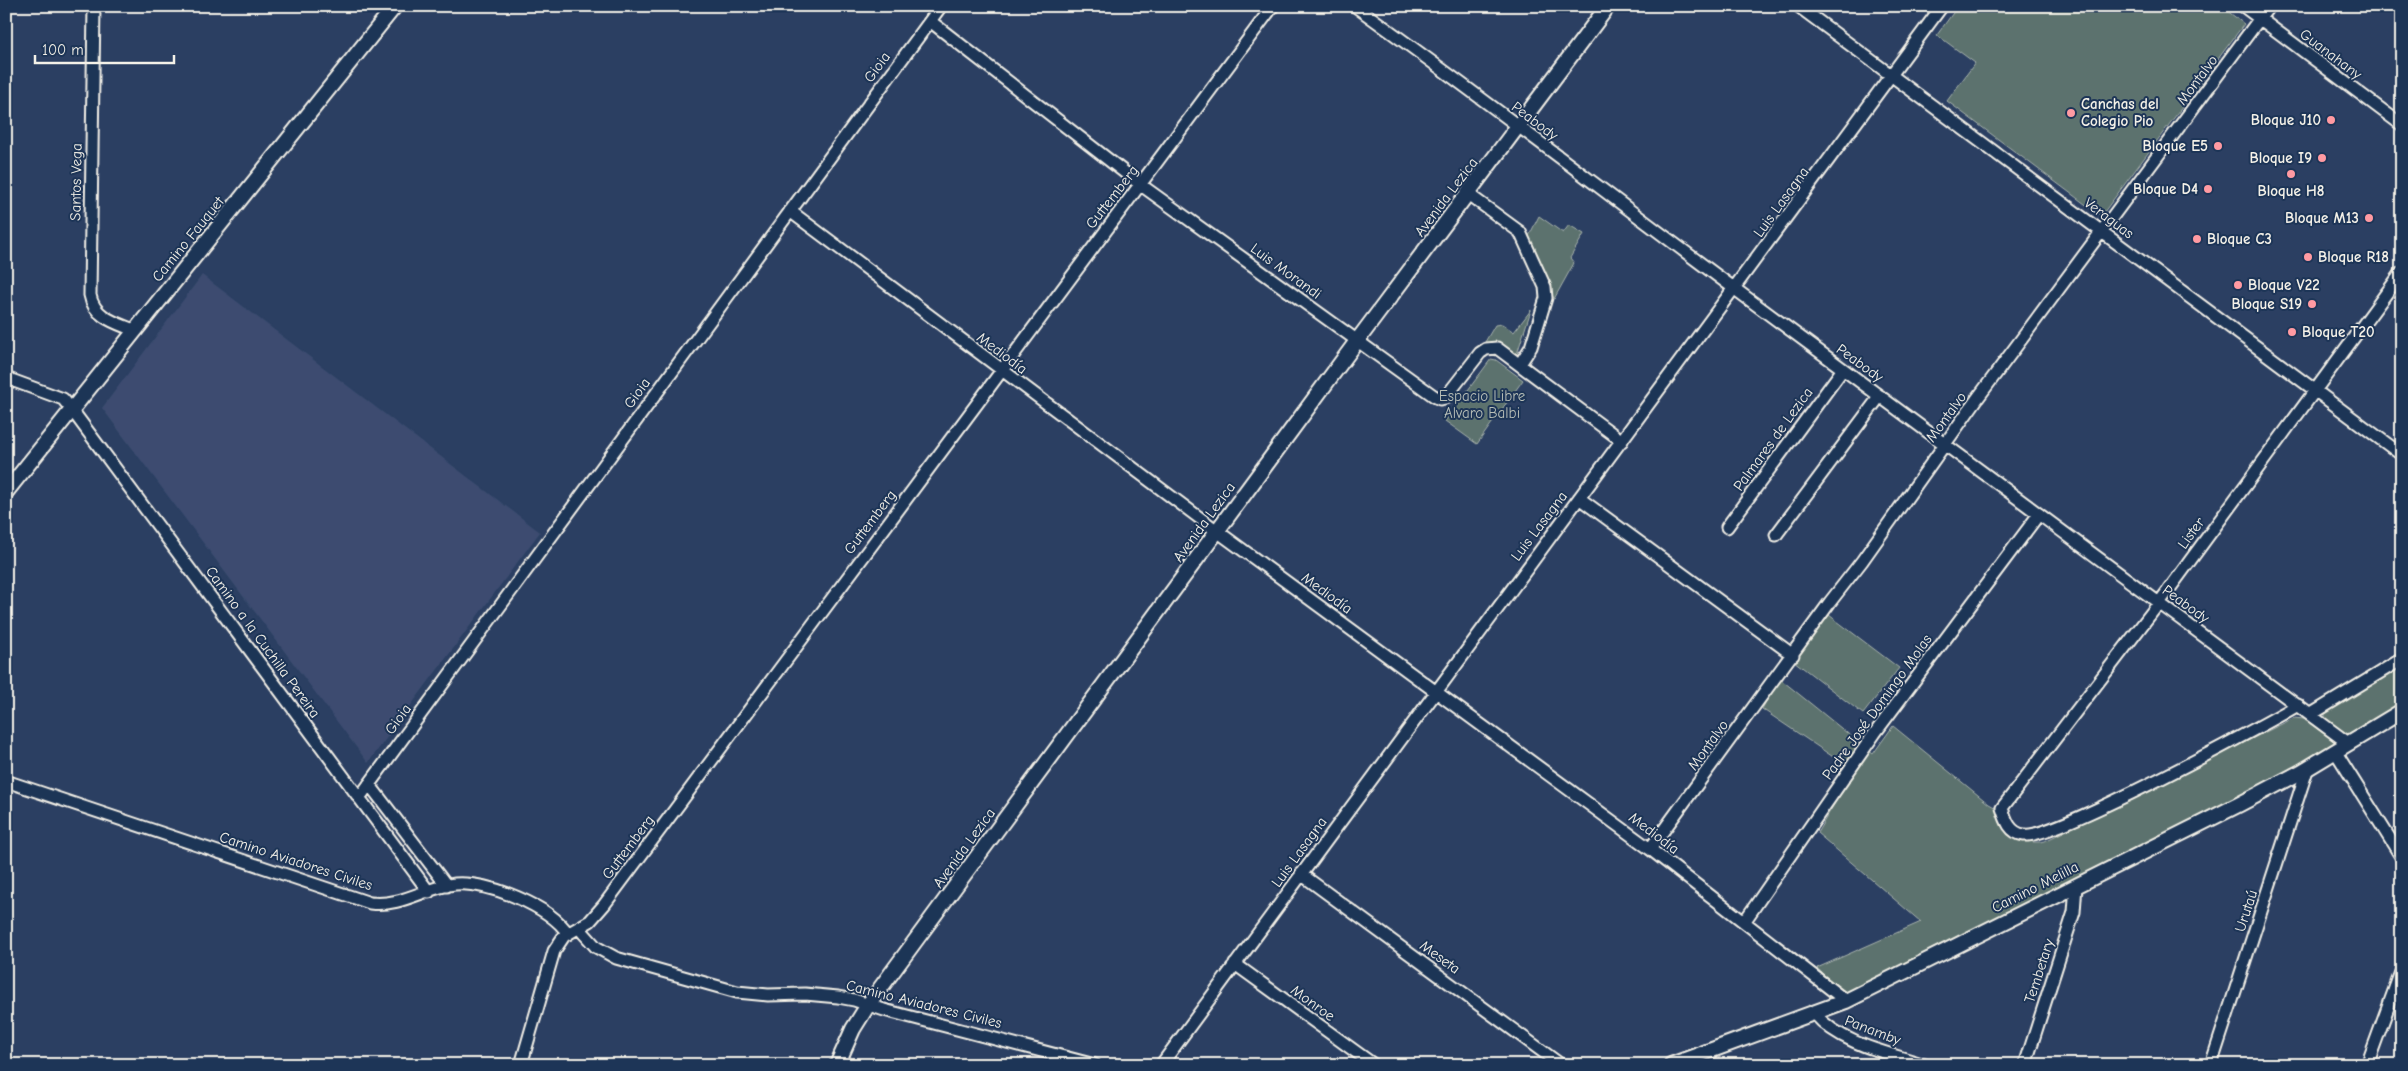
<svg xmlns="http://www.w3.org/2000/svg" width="2408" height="1071" viewBox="0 0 2408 1071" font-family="'Comic Neue',sans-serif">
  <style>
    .built { fill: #3c4c70 }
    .green { fill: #5b726e; stroke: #a8b2ab }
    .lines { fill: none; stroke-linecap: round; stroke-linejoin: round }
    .minor-casing { stroke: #f4f1e8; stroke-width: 15 }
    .tertiary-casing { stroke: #f4f1e8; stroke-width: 18 }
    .minor { stroke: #1d3557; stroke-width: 11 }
    .tertiary { stroke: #1d3557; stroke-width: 14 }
    .poi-dot { fill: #ff9aa2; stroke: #1d3557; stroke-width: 2 }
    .labels { text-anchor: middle; stroke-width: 4; stroke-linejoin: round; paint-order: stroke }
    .street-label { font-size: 15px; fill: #f4f1e8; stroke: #1d3557 }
    .poi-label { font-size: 15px; font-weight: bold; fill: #f4f1e8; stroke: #1d3557; text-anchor: end }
    .park-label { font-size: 15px; fill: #b7beb7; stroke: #1d3557 }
  </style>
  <rect width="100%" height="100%" fill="#2b3f62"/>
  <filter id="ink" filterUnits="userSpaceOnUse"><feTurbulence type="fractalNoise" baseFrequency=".02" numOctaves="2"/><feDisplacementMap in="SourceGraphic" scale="10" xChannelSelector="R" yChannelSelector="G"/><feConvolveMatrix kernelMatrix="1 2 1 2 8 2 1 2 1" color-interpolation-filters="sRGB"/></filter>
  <g filter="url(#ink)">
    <path class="built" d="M 202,275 L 540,532 L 368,763 L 102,408 Z"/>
    <path class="green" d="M 1958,6 L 2221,6 L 2244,24 L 2101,216 L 1947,101 L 1975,63 L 1937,35 Z
      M 1539,216 L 1563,233 L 1569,225 L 1584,234 L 1570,258 L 1574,263 L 1554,299 L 1528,238 Z
      M 1531,310 L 1516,357 L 1485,342 L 1495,325 L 1502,324 L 1514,332 Z
      M 1491,359 L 1496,360 L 1523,380 L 1477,444 L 1445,421 Z
      M 1829,615 L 1899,668 L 1863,714 L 1794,661 Z
      M 2402,664 L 2402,708 L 2348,736 L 2325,719 L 2325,712 Z
      M 1779,678 L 1873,754 L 1893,726 L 1989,804 C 2011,814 2014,849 2045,841 L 2294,718 L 2304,719 L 2335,742 L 2332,750 L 1851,993 C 1837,993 1827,977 1817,968 L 1921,922 L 1817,833 L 1854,771 L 1762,709 Z"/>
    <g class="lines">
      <g class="minor-casing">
        <path id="minor" d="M 94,6 L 90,295 C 94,318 117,323 136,331
          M 1355,6 C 1485,99 1611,197 1739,292 C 1941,443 2145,592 2348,743
          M 1798,6 L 2402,455
          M 2243,6 L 2402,125
          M 930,21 L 1141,185 L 1434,396 L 1440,399 L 1445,398 L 1480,353 L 1486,349 L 1497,348 L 1622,441
          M 1468,194 L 1520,232 L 1545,287 L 1546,298 L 1531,347 L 1520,364
          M 790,211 L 1217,531 L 1650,849 L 1846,1001
          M 6,378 L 63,399 L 72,410 L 429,892
          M 1579,498 L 1793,655
          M 1727,527 L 1843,369
          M 1776,535 L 1880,396
          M 2298,705 C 2262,726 2052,840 2024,835 C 2010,833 2006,821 2002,808 L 2159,603 L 2402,272
          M 2310,715 L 2402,659
          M 2335,751 L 2402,858
          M 6,781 L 370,903 C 402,907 425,887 455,884 C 487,881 551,906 568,934
          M 369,784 L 447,886
          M 359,798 L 941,6
          M 1650,849 L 1830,602 L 1862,561 L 1977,399 L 2269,6
          M 1301,874 L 1561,1065
          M 1744,922 L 1875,733 L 2039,514
          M 579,928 L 596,947 L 616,958 L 737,992 L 768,995 L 805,994 L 838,997 L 854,1000 L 884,1010 L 1095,1065
          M 1235,964 L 1374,1065
          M 1815,1014 C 1840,1044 1889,1053 1925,1065
          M 521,1065 L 554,951 L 564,936 L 590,921 L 604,905 L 1273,6
          M 1161,1065 L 1942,6
          M 2025,1065 L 2074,912 L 2076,885
          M 2211,1065 L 2308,767
          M 2367,1065 L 2402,969"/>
      </g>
      <g class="tertiary-casing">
        <path id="tertiary" d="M 6,492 L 395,6
          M 837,1065 L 853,1029 L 868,1005 L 1357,341 L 1608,6
          M 1671,1065 L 1846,1001 L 2240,804 L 2301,772 L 2402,711"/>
      </g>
      <use href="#minor" class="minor"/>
      <use href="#tertiary" class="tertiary"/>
    </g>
  </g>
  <g class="poi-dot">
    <circle cx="2071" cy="113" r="5"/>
    <circle cx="2331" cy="120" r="5"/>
    <circle cx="2218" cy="146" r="5"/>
    <circle cx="2322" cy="158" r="5"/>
    <circle cx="2291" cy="174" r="5"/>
    <circle cx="2208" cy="189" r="5"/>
    <circle cx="2369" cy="218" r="5"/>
    <circle cx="2197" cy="239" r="5"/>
    <circle cx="2308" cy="257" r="5"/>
    <circle cx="2238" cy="285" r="5"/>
    <circle cx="2312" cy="304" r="5"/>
    <circle cx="2292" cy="332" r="5"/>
  </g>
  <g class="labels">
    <g class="street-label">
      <text transform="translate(2331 54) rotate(37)" y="5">Guanahany</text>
      <text transform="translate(877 67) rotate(-54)" y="5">Gioia</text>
      <text transform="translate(2197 80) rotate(-53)" y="5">Montalvo</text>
      <text transform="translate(1535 121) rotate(37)" y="5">Peabody</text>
      <text transform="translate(76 182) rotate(-89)" y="5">Santos Vega</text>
      <text transform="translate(1112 197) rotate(-52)" y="5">Guttemberg</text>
      <text transform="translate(1446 197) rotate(-53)" y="5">Avenida Lezica</text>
      <text transform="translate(1781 202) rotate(-54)" y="5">Luis Lasagna</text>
      <text transform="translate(2109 218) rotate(37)" y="5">Veraguas</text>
      <text transform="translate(188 239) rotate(-51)" y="5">Camino Fauquet</text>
      <text transform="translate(1286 271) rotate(36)" y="5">Luis Morandi</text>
      <text transform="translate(1002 353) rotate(37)" y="5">Mediodía</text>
      <text transform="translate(1860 363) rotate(36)" y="5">Peabody</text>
      <text transform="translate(637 393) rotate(-54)" y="5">Gioia</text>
      <text transform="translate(1946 417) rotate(-54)" y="5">Montalvo</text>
      <text transform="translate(1773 439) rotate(-54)" y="5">Palmares de Lezica</text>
      <text transform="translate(870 522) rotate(-53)" y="5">Guttemberg</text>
      <text transform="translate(1204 522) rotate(-54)" y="5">Avenida Lezica</text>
      <text transform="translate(1539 526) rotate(-53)" y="5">Luis Lasagna</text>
      <text transform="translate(2191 533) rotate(-54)" y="5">Lister</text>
      <text transform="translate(1327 593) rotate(36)" y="5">Mediodía</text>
      <text transform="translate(2186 604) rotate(36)" y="5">Peabody</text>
      <text transform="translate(263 642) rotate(54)" y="5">Camino a la Cuchilla Pereira</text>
      <text transform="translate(1877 707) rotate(-54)" y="5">Padre José Domingo Molas</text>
      <text transform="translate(398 719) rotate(-54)" y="5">Gioia</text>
      <text transform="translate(1708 745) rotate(-54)" y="5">Montalvo</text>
      <text transform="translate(1654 833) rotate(37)" y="5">Mediodía</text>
      <text transform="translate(628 847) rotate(-53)" y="5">Guttemberg</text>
      <text transform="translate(964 848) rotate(-54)" y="5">Avenida Lezica</text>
      <text transform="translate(1299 852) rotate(-54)" y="5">Luis Lasagna</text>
      <text transform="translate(296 861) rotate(18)" y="5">Camino Aviadores Civiles</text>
      <text transform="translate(2035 887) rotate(-27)" y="5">Camino Melilla</text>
      <text transform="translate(2246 911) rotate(-72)" y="5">Urutaú</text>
      <text transform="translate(1440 957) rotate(36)" y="5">Meseta</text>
      <text transform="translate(2039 971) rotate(-72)" y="5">Tembetary</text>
      <text transform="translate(1313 1003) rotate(36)" y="5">Monroe</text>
      <text transform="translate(924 1004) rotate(14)" y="5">Camino Aviadores Civiles</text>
      <text transform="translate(1873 1030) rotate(21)" y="5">Panamby</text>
    </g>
    <g class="poi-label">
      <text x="2081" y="109" text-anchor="start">Canchas del<tspan x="2081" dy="17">Colegio Pio</tspan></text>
      <text x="2321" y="125">Bloque J10</text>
      <text x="2208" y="151">Bloque E5</text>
      <text x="2312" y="163">Bloque I9</text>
      <text x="2198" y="194">Bloque D4</text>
      <text x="2291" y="196" text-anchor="middle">Bloque H8</text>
      <text x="2359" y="223">Bloque M13</text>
      <text x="2207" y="244" text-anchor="start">Bloque C3</text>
      <text x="2318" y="262" text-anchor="start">Bloque R18</text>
      <text x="2248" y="290" text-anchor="start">Bloque V22</text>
      <text x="2302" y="309">Bloque S19</text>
      <text x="2302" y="337" text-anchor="start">Bloque T20</text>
    </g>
    <g class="park-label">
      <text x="1482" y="401">Espacio Libre<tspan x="1482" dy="17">Alvaro Balbi</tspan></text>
    </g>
  </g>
  <rect width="2408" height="1071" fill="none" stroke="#1d3557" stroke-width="25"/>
  <rect x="12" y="12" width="2383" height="1046" fill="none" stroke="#f4f1e8" stroke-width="2" filter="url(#ink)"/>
  <path d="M35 55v8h139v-8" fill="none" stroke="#f4f1e8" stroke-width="2.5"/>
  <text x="42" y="55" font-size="15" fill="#f4f1e8" stroke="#1d3557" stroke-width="4" paint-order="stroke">100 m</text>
</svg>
